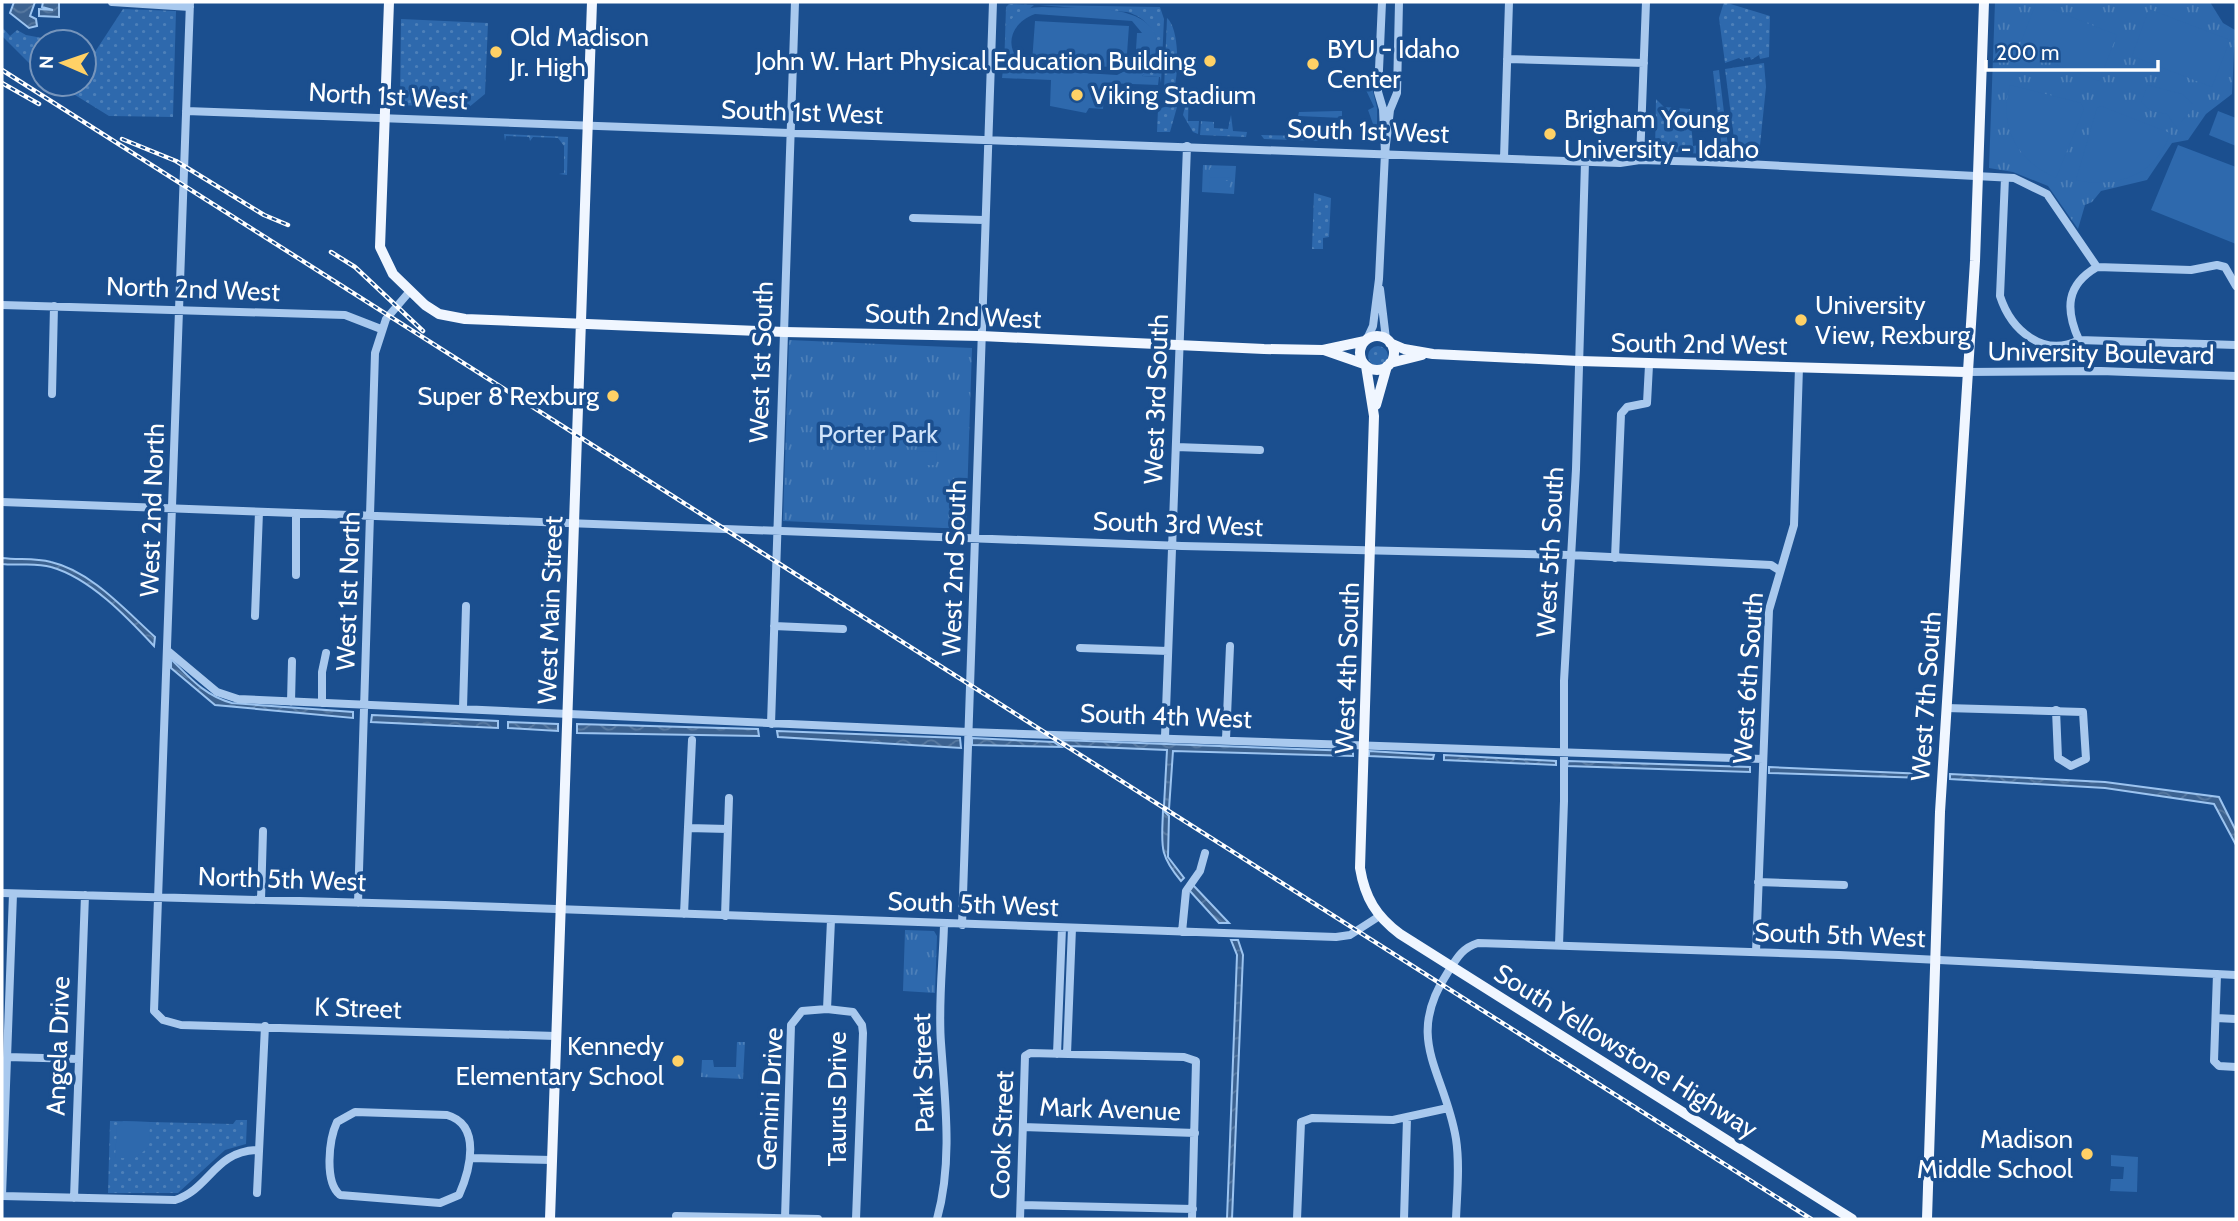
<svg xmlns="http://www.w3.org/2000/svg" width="2238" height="1221" viewBox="0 0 2238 1221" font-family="Cabin,sans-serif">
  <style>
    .grass { fill: url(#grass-dots) }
    .park { fill: url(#park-tufts) }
    .garden { fill: #2e69ad; fill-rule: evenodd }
    .water { fill: url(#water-waves); stroke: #9cc4f0; stroke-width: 2 }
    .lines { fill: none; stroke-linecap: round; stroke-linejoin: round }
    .minor { stroke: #a9c9ee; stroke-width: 8 }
    .major { stroke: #f0f6ff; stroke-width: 10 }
    .rail-casing { stroke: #fff; stroke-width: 4.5 }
    .rail { stroke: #1b4f8f; stroke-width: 2; stroke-dasharray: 5; stroke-linecap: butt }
    .poi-dot { fill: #ffd166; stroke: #1b4f8f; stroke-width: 2.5 }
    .labels { text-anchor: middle; stroke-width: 7; stroke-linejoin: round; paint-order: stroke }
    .poi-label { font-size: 26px; fill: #fff; stroke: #1b4f8f; text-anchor: start }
    .street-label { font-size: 26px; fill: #fff; stroke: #1b4f8f }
    .park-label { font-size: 26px; fill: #cfe3fa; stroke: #1b4f8f }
  </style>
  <defs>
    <pattern id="grass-dots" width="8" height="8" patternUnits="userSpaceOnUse" patternTransform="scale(1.75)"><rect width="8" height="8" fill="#2e69ad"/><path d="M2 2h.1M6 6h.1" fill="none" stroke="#4d80b9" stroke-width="1.8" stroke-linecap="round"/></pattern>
    <pattern id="park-tufts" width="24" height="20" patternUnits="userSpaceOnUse" patternTransform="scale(1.75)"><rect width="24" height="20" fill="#2e69ad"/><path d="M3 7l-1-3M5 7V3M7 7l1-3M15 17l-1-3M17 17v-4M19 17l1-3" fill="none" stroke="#4d80b9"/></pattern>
    <pattern id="water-waves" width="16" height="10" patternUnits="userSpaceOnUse" patternTransform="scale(1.75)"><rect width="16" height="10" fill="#3c6290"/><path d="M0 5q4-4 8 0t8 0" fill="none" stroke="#597aa1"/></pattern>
  </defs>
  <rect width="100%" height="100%" fill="#1b4f8f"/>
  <path class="grass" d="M 1724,2 L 1770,16 L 1769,57 L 1760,59 L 1759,55 L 1751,60 L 1750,57 L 1744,58 L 1744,61 L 1739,58 L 1725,63 L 1719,18 Z
    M 1009,4 L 1034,5 L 1008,28 L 1015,69 L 1004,69 L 1006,7 Z
    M 1039,5 L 1160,7 L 1164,19 L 1161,83 L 1160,77 L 1142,76 C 1165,54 1159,21 1127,12 Z
    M 123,9 L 176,11 L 173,117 L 109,116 L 67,90 L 68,87 L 84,88 L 85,81 L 92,80 L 93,55 Z
    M 1167,18 C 1181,30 1179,83 1171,98 L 1164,89 Z
    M 401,19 L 488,23 L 485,94 L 468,108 L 400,105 Z
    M 2,27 L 10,36 L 17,30 L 26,35 L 53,40 L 58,34 L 72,42 L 42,42 L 42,48 L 33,47 L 32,66 L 2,36 Z
    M 1764,63 L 1766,87 L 1759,155 L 1741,155 L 1734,139 L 1725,69 Z
    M 1719,70 L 1729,155 L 1713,154 L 1717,143 L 1721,142 L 1713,71 Z
    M 1189,89 L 1188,121 L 1199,121 L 1198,134 L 1193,132 L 1183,115 Z
    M 1656,99 L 1664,107 L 1690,109 L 1693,146 L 1699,145 L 1705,154 L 1655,151 Z
    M 1171,105 L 1177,107 L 1170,132 L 1157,132 L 1158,109 Z
    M 1231,115 L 1233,131 L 1247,132 L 1246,137 L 1200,135 L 1201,121 L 1214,122 L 1214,128 L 1228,129 Z
    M 1335,125 L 1346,125 L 1348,129 L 1330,141 L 1330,130 Z
    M 1318,132 L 1321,141 L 1264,139 L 1261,135 L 1315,136 Z
    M 504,134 L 568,137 L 567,175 L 559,174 L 564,173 L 564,146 L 558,138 L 533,137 L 530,141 L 529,137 L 506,136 L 505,141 Z
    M 1314,193 L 1331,198 L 1329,237 L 1323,238 L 1323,249 L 1312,249 Z
    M1368 356a10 10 0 1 1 20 0a10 10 0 1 1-20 0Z
    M 236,1120 L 247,1120 L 246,1144 L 225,1150 L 178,1193 L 108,1193 L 110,1121 L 233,1124 Z"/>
  <path class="park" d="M 1995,2 L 2210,2 L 2223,23 L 2235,30 L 2232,94 L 2206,114 L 2188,140 L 2172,143 L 2147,180 L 2101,191 L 2092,202 L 2085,205 L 2078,229 L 2048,186 L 2013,172 L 1989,168 Z
    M 1203,165 L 1236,166 L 1234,194 L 1202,192 Z
    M 789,340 L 972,348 L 966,529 L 783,521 Z
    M 905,930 L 934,931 L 937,936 L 935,993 L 903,991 Z
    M 737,1042 L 745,1042 L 743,1079 L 701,1077 L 702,1060 L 713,1060 L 714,1067 L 736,1067 Z"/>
  <path class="garden" d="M 2036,3 L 2117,35 L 2099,81 L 2018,50 Z
    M 1045,7 C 1076,9 1152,1 1157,42 C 1159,56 1152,67 1142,76 L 1159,77 L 1158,85 L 1105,83 L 1103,109 L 1089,108 L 1086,113 L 1050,106 L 1051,80 L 1002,78 L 1003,69 L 1014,68 C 997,39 1004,5 1045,7 ZM 1035,14 L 1132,21 L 1142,33 L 1137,33 L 1135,66 L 1117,75 L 1035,70 C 1003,59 1004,25 1035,14 Z
    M 2149,9 L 2230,40 L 2212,87 L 2132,56 Z
    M 1035,21 L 1129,26 L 1126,68 L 1032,62 Z
    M 2010,85 L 2081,103 L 2084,109 L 2056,178 C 2017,161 1998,126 2010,85 Z
    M 2148,85 L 2182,94 L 2193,104 L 2193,109 L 2181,122 L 2181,134 L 2167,114 L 2151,111 L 2141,102 Z
    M 1372,87 L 1377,108 L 1377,137 L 1368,142 L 1365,134 L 1373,124 L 1368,110 L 1374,107 L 1365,88 Z
    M 2101,106 L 2170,133 C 2158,175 2115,189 2076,180 L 2097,108 Z
    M 1337,111 L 1342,111 L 1342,118 L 1298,116 L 1299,112 Z
    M 2218,111 L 2236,118 L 2236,146 L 2209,135 Z
    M 2178,145 L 2236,167 L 2236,244 L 2151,210 Z
    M 1210,168 L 1230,169 L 1230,178 L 1209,177 Z
    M 1210,181 L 1230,181 L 1229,191 L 1209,190 Z
    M 921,424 L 942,425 L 941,435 L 921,434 Z
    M 921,437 L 941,438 L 941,447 L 920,446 Z
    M 917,451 L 937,452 L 936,465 L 917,465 Z
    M 123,1121 L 150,1122 L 149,1147 L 135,1158 L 115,1158 L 117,1128 Z
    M 2111,1155 L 2138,1157 L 2137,1192 L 2110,1191 L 2111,1179 L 2123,1179 L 2124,1167 L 2111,1166 Z"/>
  <path class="water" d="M 14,2 L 35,2 L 30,16 L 36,19 L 37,26 L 29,28 L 10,13 Z
    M 43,2 L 59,2 L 59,17 L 39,16 L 39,9 L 53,10 L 42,7 Z
    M 2,558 C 18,560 35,558 51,562 C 91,571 126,611 155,637 L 154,646 C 127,617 90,578 51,567 C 35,562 18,566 2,564 Z
    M 171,659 C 190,678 205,696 232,703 L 353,712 L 353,718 L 215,705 L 171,668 Z
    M 372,715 L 498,721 L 498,728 L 371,722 Z
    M 508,722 L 558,724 L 558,731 L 508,728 Z
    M 577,724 L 758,729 L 759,736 L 577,733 Z
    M 777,731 L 960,738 L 961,748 L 778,737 Z
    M 972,738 L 1054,742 L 1061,747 L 972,745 Z
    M 1060,740 L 1353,751 L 1353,756 L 1173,751 L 1169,809 L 1164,806 L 1167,750 L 1070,746 Z
    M 1369,751 L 1434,755 L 1433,759 L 1369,756 Z
    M 1444,755 L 1556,761 L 1556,765 L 1444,760 Z
    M 1568,761 L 1750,767 L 1750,772 L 1567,766 Z
    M 1769,767 L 1925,774 L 1925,778 L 1769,773 Z
    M 1950,774 L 2105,782 L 2219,797 L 2236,831 L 2236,845 L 2214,804 L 2105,788 L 1950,779 Z
    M 1163,810 L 1169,816 L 1168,857 L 1184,878 L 1181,881 C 1158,854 1162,845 1163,810 Z
    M 1193,885 L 1229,923 L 1219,923 L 1189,890 Z
    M 1231,940 L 1238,940 L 1243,955 L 1232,1219 L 1227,1219 L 1237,955 Z"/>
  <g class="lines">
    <path class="minor" d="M 112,2 L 190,7
      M 190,2 L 154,1011 L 163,1020 L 181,1025 L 556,1036
      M 1382,2 L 1378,92 L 1383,109 L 1385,153 L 1390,110 L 1397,93 L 1399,2
      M 1507,59 L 1644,63
      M 186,111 L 1620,163 L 1640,160 L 1708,162 L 2014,178 L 2047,194 L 2097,267 L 2191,270 L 2217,265 L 2225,267 L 2236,286
      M 1504,158 L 1509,2
      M 1640,160 L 1646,2
      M 2005,178 L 2000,296 C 2011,330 2043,358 2079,340 L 2236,345
      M 913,218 L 984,220
      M 1380,289 L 1386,339
      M 2,305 L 345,315 L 381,329
      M 1367,339 L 1373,326 L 1379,279 L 1385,153
      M 2079,340 C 2065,309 2066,285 2097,267
      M 1965,372 L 2101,371 L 2236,376
      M 52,394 L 54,306
      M 1176,447 L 1260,450
      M 2,502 L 1182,546 L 1570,555 L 1771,565 L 1779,570
      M 1615,558 L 1621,414 L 1627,407 L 1647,403 L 1649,365
      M 296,575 L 296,513
      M 255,616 L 259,512
      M 774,626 L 843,629
      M 1080,648 L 1168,651
      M 168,651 L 217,692 L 238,699 L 968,732 L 1763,759
      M 291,702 L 292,661
      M 322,703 L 322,672 L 326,653
      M 463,708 L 466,606
      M 1946,708 L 2083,712 L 2086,759 L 2071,766 L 2058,758 L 2056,710
      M 771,724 L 795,2
      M 1165,737 L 1187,146
      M 1226,739 L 1230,646
      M 688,828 L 728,829
      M 1758,882 L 1844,885
      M 2,893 L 445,905 L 1336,937 L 1350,935 L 1378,917
      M 261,900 L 263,831
      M 358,903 L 375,353 L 386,319 L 410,291
      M 684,914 L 692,740
      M 725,916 L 729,798
      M 831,920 L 827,1009 L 853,1012 L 862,1025 L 863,1033 L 856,1219
      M 962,925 L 993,2
      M 1182,932 L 1186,891 L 1200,871 L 1205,853
      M 1559,945 L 1564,801 L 1564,681 L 1576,469 L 1585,162
      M 1756,952 L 1769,610 L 1794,525 L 1799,367
      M 2217,974 L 2214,1061 L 2219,1066 L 2236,1067
      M 2216,1018 L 2236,1019
      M 1057,1054 L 1062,928
      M 1067,1054 L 1072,928
      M 7,1057 L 79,1059
      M 355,1112 L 447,1115 C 482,1125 470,1170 459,1195 L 440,1203 L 340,1195 C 324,1182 329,1139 337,1122 Z
      M 1023,1127 L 1195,1133
      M 472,1158 L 552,1160
      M 257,1193 L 265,1026
      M 2,1195 L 13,894
      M 2,1196 L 175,1200 C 210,1189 214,1151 258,1150
      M 74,1198 L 85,895
      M 1021,1205 L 1193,1209
      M 676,1216 L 818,1219
      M 785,1218 L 791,1025 L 802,1011 L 827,1009
      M 937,1219 C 953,1162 945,1101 941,1043 C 938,1004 943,963 944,925
      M 1020,1219 L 1025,1056 L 1030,1053 L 1184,1057 L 1196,1061 L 1192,1219
      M 1297,1219 L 1301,1122 L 1312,1118 L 1393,1120 L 1448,1108
      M 1404,1219 L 1407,1118
      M 1456,1219 C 1457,1193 1460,1165 1456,1139 C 1445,1071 1403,1040 1448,972 C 1457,958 1462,948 1478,943 L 1839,955 L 2236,975"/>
    <path class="major" d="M 389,2 L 380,247 L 393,274 L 425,305 L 439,314 L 465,319 L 784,332 L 981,336 L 1264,349 L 1323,350 L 1365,341
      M1360 353a17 17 0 1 1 34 0a17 17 0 1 1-34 0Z
      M 1390,343 L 1404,349 L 1433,354 L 1579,361 L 1965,372
      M 1324,350 L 1364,364
      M 1390,363 L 1422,355
      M 1366,366 L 1374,416 L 1360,868 C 1365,898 1376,916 1400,934 L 1852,1219
      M 1376,405 L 1387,366
      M 550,1219 L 592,2
      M 1927,1219 L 1940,812 L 1975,261 L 1984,2"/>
    <g class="rail-casing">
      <path id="rail" d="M 2,70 L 1811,1219
        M 2,83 L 39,104
        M 122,139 L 176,161 L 264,215 L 288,225
        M 331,252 L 355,267 L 423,331"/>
    </g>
    <use href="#rail" class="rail"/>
  </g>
  <g class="poi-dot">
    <circle cx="496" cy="52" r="7"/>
    <circle cx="1210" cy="61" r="7"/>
    <circle cx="1313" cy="64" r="7"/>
    <circle cx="1077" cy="95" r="7"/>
    <circle cx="1550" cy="134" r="7"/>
    <circle cx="1801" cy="320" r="7"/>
    <circle cx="613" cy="396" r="7"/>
    <circle cx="678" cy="1061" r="7"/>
    <circle cx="2087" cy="1154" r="7"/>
  </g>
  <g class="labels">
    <g class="poi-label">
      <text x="510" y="46">Old Madison<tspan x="510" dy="30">Jr. High</tspan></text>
      <text x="1327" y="58">BYU - Idaho<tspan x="1327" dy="30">Center</tspan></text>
      <text x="1196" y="70" text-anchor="end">John W. Hart Physical Education Building</text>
      <text x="1091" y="104">Viking Stadium</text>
      <text x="1564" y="128">Brigham Young<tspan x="1564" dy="30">University - Idaho</tspan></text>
      <text x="1815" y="314">University<tspan x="1815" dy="30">View, Rexburg</tspan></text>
      <text x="599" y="405" text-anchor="end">Super 8 Rexburg</text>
      <text x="664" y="1055" text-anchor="end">Kennedy<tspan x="664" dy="30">Elementary School</tspan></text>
      <text x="2073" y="1148" text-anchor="end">Madison<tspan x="2073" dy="30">Middle School</tspan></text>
    </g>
    <g class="street-label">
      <text transform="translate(388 96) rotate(3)" y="9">North 1st West</text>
      <text transform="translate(802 112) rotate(2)" y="9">South 1st West</text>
      <text transform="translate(1368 131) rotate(2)" y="9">South 1st West</text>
      <text transform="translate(193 289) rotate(2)" y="9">North 2nd West</text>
      <text transform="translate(953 316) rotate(2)" y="9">South 2nd West</text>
      <text transform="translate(1699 344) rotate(1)" y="9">South 2nd West</text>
      <text transform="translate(2101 353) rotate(1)" y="9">University Boulevard</text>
      <text transform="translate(761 362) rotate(-88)" y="9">West 1st South</text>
      <text transform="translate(1156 399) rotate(-88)" y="9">West 3rd South</text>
      <text transform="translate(152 510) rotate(-88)" y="9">West 2nd North</text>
      <text transform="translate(1178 524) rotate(2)" y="9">South 3rd West</text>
      <text transform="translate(1550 552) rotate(-87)" y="9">West 5th South</text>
      <text transform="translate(954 568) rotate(-88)" y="9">West 2nd South</text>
      <text transform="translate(348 591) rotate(-88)" y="9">West 1st North</text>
      <text transform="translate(550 610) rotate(-88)" y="9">West Main Street</text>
      <text transform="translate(1347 668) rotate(-88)" y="9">West 4th South</text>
      <text transform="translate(1748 678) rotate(-86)" y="9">West 6th South</text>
      <text transform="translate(1926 696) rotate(-86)" y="9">West 7th South</text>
      <text transform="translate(1166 716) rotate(2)" y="9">South 4th West</text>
      <text transform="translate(282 879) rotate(2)" y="9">North 5th West</text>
      <text transform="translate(973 904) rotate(2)" y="9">South 5th West</text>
      <text transform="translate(1840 935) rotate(2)" y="9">South 5th West</text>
      <text transform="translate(358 1008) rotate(2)" y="9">K Street</text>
      <text transform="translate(58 1046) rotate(-88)" y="9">Angela Drive</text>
      <text transform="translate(1626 1051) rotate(32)" y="9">South Yellowstone Highway</text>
      <text transform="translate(923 1073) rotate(-92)" y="9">Park Street</text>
      <text transform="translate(770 1099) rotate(-87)" y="9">Gemini Drive</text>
      <text transform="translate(837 1099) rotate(-90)" y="9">Taurus Drive</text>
      <text transform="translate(1110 1109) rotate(2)" y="9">Mark Avenue</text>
      <text transform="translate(1002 1135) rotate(-88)" y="9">Cook Street</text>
    </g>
    <g class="park-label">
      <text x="878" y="443">Porter Park</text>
    </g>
  </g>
  <rect width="2238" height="1221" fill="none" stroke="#ffffff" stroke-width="7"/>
  <g transform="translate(63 63) rotate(272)"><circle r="33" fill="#1b4f8f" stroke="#7695bc" stroke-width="2"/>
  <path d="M0-5L12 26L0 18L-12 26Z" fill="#ffd166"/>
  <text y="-10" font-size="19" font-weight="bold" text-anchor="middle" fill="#ffffff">N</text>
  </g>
  <path d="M1986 60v10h172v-10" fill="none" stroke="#ffffff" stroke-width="3.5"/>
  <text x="1996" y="60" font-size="21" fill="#ffffff" stroke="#1b4f8f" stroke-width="5" paint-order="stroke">200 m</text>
</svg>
